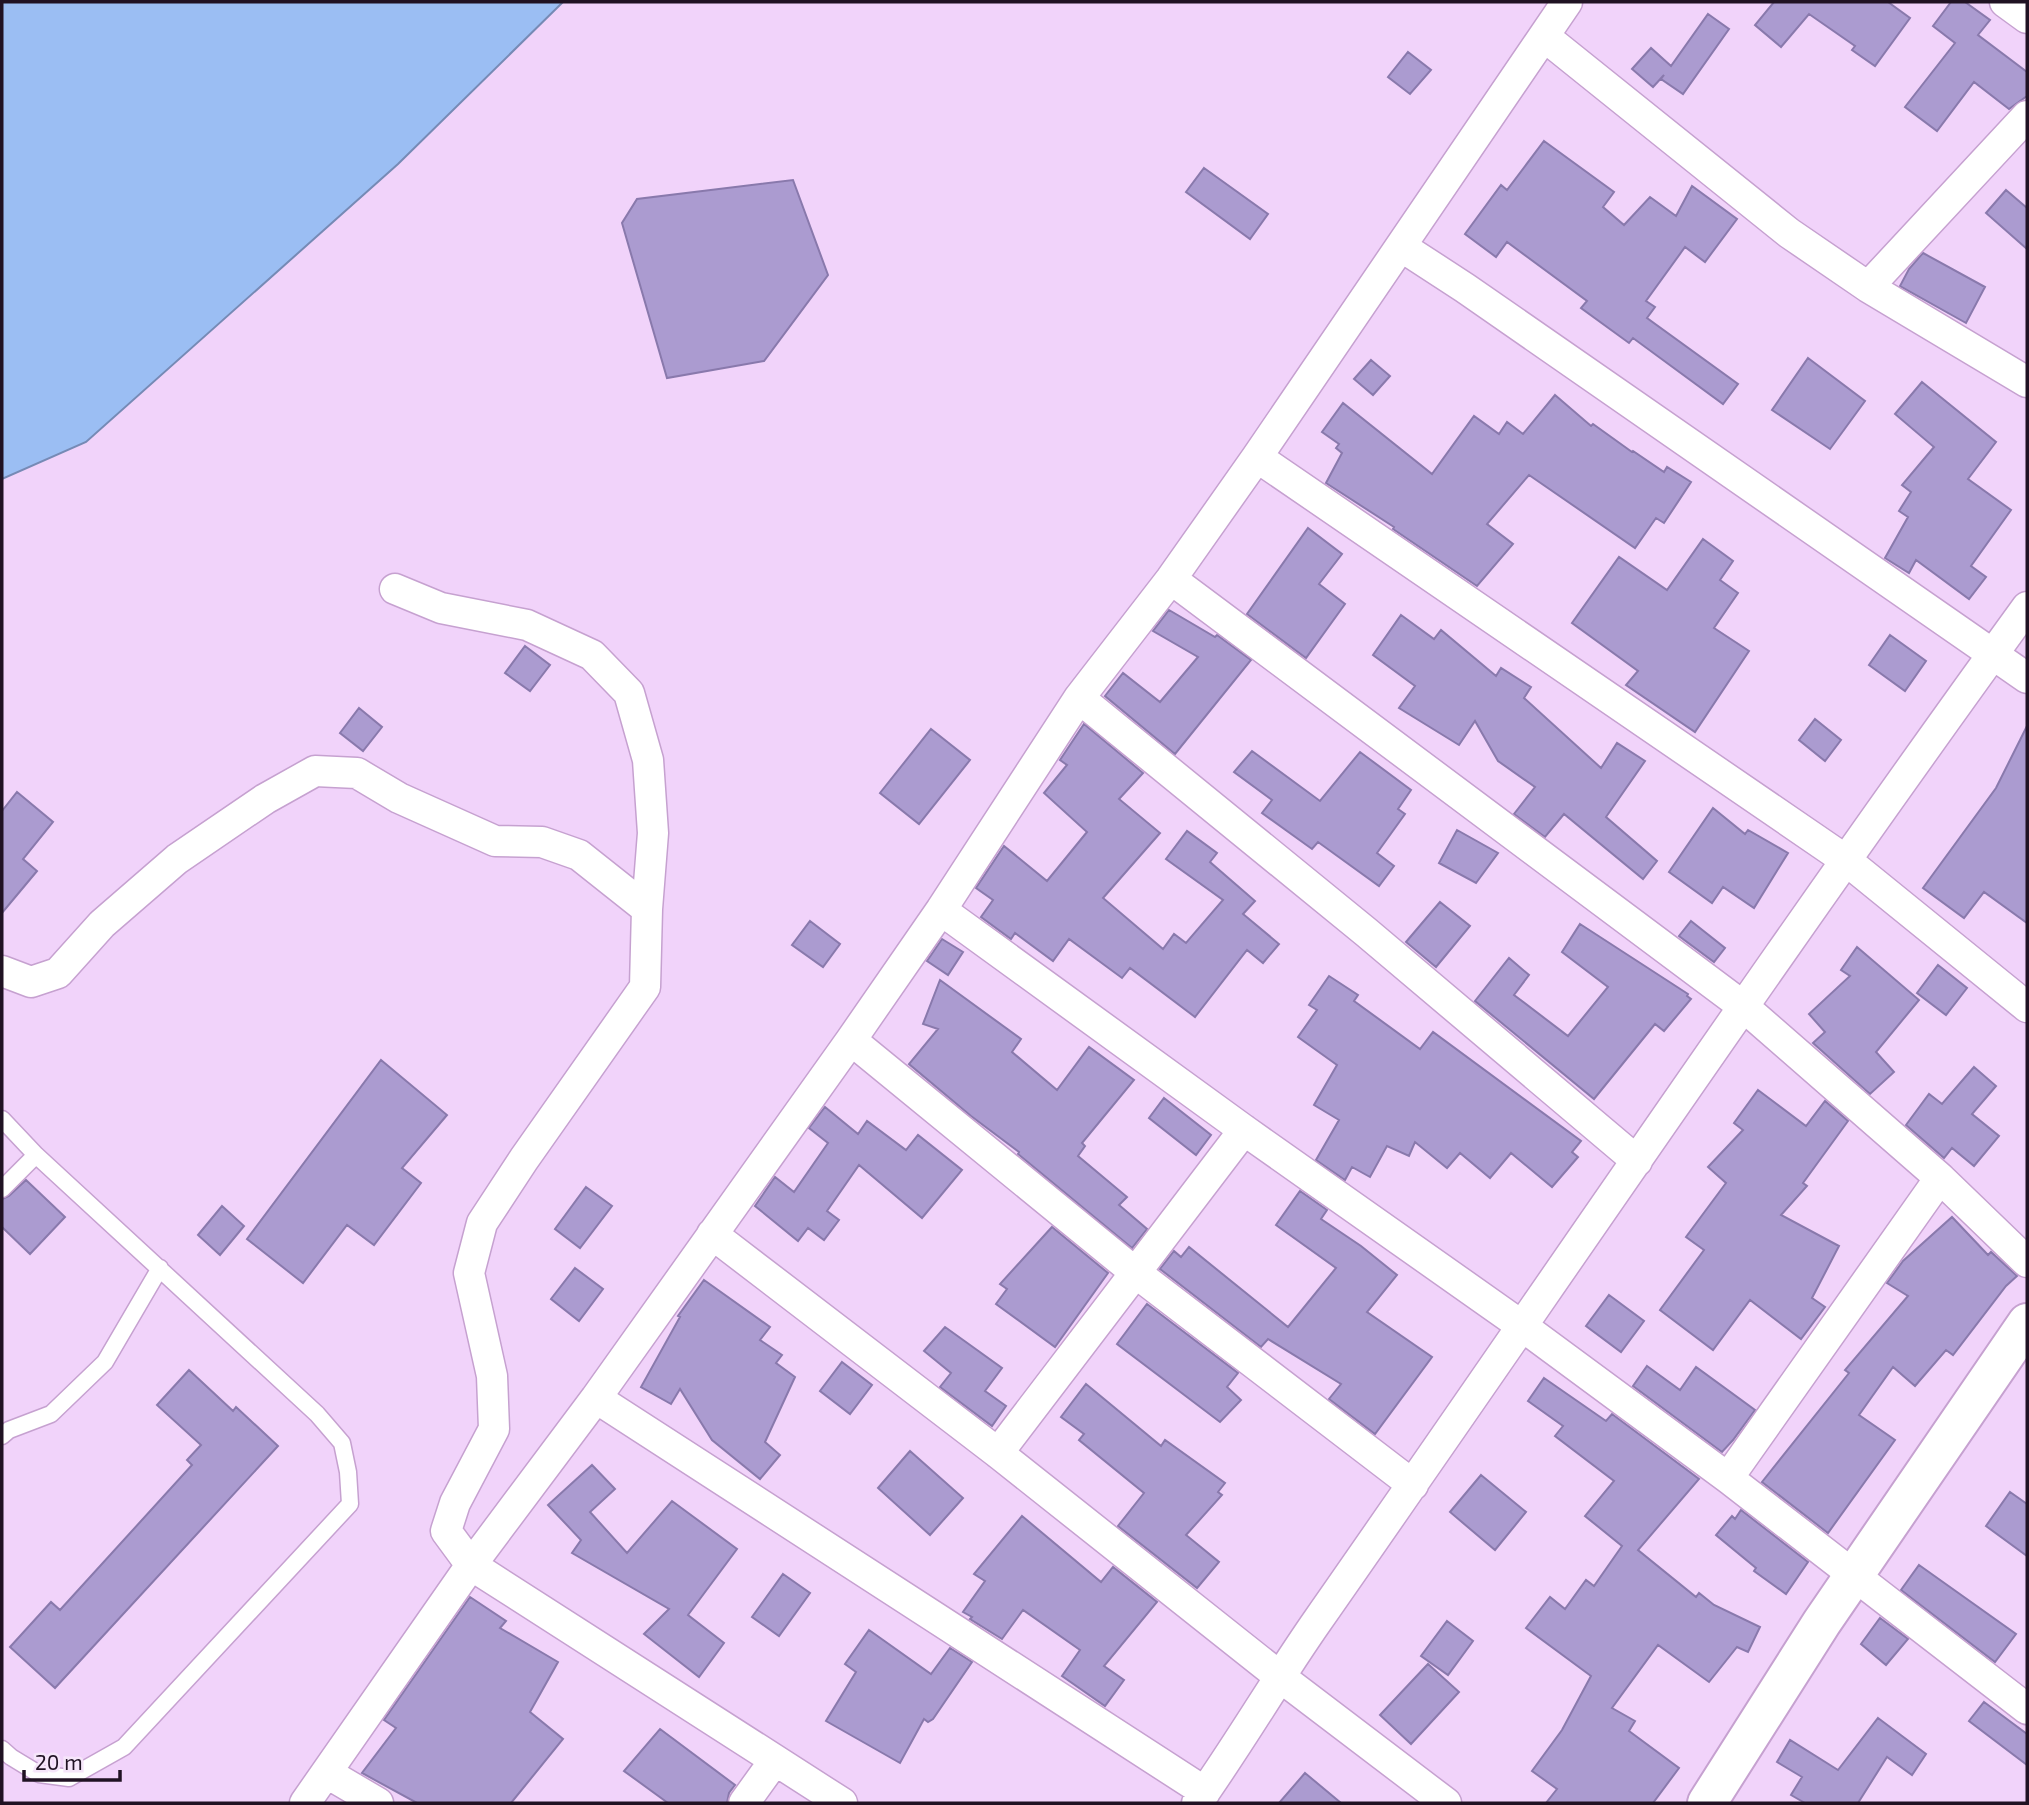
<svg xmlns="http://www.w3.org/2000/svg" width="2029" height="1805" viewBox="0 0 2029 1805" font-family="'Exo 2',sans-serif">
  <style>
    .water { fill: #9bbef3; stroke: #768ab5; stroke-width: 2 }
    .building { fill: #ab9bd0; stroke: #8979ac; stroke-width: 2 }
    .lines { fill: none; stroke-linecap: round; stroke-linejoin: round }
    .service-casing { stroke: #c6a1d0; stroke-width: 19 }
    .minor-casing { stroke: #c6a1d0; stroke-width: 33 }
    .secondary-casing { stroke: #c6a1d0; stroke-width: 42 }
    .service { stroke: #fff; stroke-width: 16 }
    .minor { stroke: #fff; stroke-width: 30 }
    .secondary { stroke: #fff; stroke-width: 38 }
  </style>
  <rect width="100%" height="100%" fill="#f1d3fa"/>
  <path class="water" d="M 2,2 L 563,2 L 398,164 L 86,442 L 2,479 Z"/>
  <path class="building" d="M 1774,2 L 1888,2 L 1910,18 L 1875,66 L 1852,50 L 1855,46 L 1809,14 L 1781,47 L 1755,25 Z
    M 1951,2 L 1965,2 L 1990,20 L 1978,35 L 2027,72 L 2027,96 L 2009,109 L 1974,82 L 1937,131 L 1905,107 L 1955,43 L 1933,26 Z
    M 1708,14 L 1729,29 L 1683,94 L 1661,79 L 1664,75 L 1653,87 L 1632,69 L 1651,48 L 1671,66 Z
    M 1408,52 L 1431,70 L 1410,94 L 1388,77 Z
    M 1544,141 L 1614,192 L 1603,207 L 1624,225 L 1650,197 L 1676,216 L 1692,186 L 1737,219 L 1705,262 L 1685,247 L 1646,301 L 1655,307 L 1647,318 L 1738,384 L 1723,404 L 1633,338 L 1629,343 L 1581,308 L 1587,301 L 1507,242 L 1496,257 L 1465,234 L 1501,185 L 1507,190 Z
    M 1204,168 L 1268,214 L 1250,239 L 1186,192 Z
    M 793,180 L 828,275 L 764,361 L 667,378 L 622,223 L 637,199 Z
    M 2006,190 L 2027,208 L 2027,249 L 1986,213 Z
    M 1923,253 L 1985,287 L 1966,323 L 1900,286 L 1909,269 Z
    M 1808,358 L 1865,401 L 1830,449 L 1772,410 Z
    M 1371,360 L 1390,376 L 1373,395 L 1354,379 Z
    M 1922,382 L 1996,442 L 1968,479 L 2011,510 L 1971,566 L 1986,577 L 1969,599 L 1916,560 L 1909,573 L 1885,558 L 1908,517 L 1899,511 L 1911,492 L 1902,485 L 1934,447 L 1895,414 Z
    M 1555,395 L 1591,426 L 1593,424 L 1632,452 L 1633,451 L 1664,472 L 1667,467 L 1691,482 L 1664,523 L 1656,518 L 1635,548 L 1529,475 L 1487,524 L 1513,544 L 1477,586 L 1393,529 L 1394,527 L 1326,483 L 1342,453 L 1336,448 L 1339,444 L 1322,432 L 1343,403 L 1432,474 L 1474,416 L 1499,434 L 1507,422 L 1523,434 Z
    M 1308,528 L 1342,554 L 1319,584 L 1345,604 L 1306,658 L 1247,614 Z
    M 1703,539 L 1733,561 L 1720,580 L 1738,593 L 1714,628 L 1749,651 L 1695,732 L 1626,685 L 1638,671 L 1572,623 L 1619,557 L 1667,590 Z
    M 1169,610 L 1215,637 L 1217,635 L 1251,660 L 1175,754 L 1105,696 L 1123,673 L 1160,702 L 1198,657 L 1153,631 Z
    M 1401,615 L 1434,639 L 1441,630 L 1496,676 L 1501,668 L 1531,687 L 1524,698 L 1601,768 L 1617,743 L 1645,761 L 1606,817 L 1657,861 L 1643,879 L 1564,814 L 1545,837 L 1514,814 L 1535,787 L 1498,761 L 1475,721 L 1459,745 L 1399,708 L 1415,686 L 1373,655 Z
    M 1890,635 L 1926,661 L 1905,691 L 1869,665 Z
    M 525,646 L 550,665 L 530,691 L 505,673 Z
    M 359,708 L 382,727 L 363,751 L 340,733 Z
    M 1815,719 L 1841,740 L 1825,761 L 1799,740 Z
    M 1084,724 L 1143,773 L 1119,799 L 1160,833 L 1103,898 L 1163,949 L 1174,934 L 1186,943 L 1223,900 L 1166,859 L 1187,831 L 1217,853 L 1210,862 L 1255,901 L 1243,914 L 1279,944 L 1263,963 L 1247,950 L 1195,1017 L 1130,968 L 1122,978 L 1069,939 L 1053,961 L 1015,933 L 1011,939 L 981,917 L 993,900 L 976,888 L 1004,846 L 1047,881 L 1087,832 L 1044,793 L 1067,765 L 1060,760 Z
    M 2027,726 L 2027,923 L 1984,892 L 1964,918 L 1923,888 L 1996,788 Z
    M 931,729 L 970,760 L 919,824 L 880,793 Z
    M 1252,751 L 1320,801 L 1360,752 L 1411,790 L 1398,809 L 1405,814 L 1377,853 L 1394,866 L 1379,886 L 1318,842 L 1312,849 L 1262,813 L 1272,800 L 1234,772 Z
    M 17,792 L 53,822 L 23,859 L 37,871 L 2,913 L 2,811 Z
    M 1713,808 L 1745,834 L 1748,830 L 1788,853 L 1754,908 L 1723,887 L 1712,903 L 1669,872 Z
    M 1457,830 L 1498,853 L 1476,883 L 1439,863 Z
    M 1440,902 L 1470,926 L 1436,967 L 1406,942 Z
    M 810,921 L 840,944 L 823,967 L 792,945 Z
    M 1691,921 L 1725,948 L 1714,962 L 1679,936 Z
    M 1580,924 L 1688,994 L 1687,996 L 1691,999 L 1664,1031 L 1655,1024 L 1594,1099 L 1475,1001 L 1509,958 L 1529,975 L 1514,995 L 1568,1036 L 1608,987 L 1562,952 Z
    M 942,939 L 963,952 L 948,975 L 927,961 Z
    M 1857,947 L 1919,1000 L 1876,1052 L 1894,1072 L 1870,1094 L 1813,1043 L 1825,1032 L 1809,1014 L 1850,976 L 1841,970 Z
    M 1938,965 L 1967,988 L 1946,1015 L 1917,993 Z
    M 1329,976 L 1358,995 L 1354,1001 L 1420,1049 L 1433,1032 L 1581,1141 L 1572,1152 L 1578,1157 L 1552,1187 L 1511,1153 L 1490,1178 L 1460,1153 L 1447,1168 L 1415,1142 L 1409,1156 L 1387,1146 L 1370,1177 L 1352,1167 L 1345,1180 L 1316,1160 L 1339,1120 L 1314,1105 L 1337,1065 L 1298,1037 L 1317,1010 L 1309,1005 Z
    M 940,980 L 1021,1039 L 1012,1052 L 1057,1090 L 1089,1047 L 1134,1080 L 1082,1143 L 1085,1146 L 1078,1156 L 1127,1197 L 1119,1205 L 1147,1229 L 1132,1248 L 1018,1154 L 1019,1152 L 971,1116 L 909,1064 L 938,1029 L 923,1024 Z
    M 381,1060 L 447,1115 L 402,1168 L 421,1183 L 374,1245 L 347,1225 L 303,1283 L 247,1239 Z
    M 1974,1067 L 1996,1086 L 1972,1114 L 1999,1136 L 1974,1166 L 1952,1148 L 1944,1158 L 1906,1125 L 1929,1094 L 1942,1104 Z
    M 1758,1090 L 1806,1126 L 1825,1101 L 1848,1121 L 1803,1183 L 1807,1186 L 1781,1215 L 1839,1246 L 1812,1298 L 1825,1307 L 1801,1339 L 1750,1300 L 1713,1350 L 1660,1310 L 1704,1250 L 1686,1237 L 1726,1183 L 1708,1167 L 1743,1130 L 1734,1123 Z
    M 1164,1098 L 1211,1135 L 1196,1155 L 1149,1118 Z
    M 825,1107 L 858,1134 L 867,1121 L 906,1150 L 918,1135 L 962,1170 L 922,1218 L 859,1165 L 827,1211 L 839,1220 L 824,1240 L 808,1228 L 798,1241 L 755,1206 L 775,1177 L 794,1192 L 828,1143 L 809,1128 Z
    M 26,1180 L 65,1217 L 30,1254 L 2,1227 L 2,1199 L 9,1196 Z
    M 586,1187 L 612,1206 L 580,1248 L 555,1229 Z
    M 1300,1191 L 1327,1210 L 1321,1219 L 1361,1246 L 1397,1275 L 1367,1312 L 1432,1357 L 1375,1434 L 1329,1399 L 1341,1384 L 1268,1339 L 1261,1347 L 1160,1269 L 1174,1251 L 1181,1257 L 1189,1247 L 1288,1327 L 1336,1268 L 1276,1225 Z
    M 222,1206 L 244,1226 L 220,1255 L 198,1235 Z
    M 1952,1217 L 1988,1255 L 1991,1252 L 2017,1276 L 2006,1286 L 1953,1355 L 1946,1350 L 1915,1386 L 1893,1367 L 1859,1415 L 1895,1440 L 1828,1533 L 1762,1482 L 1849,1373 L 1845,1370 L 1908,1296 L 1887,1283 L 1903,1261 Z
    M 1052,1227 L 1108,1273 L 1055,1347 L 996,1304 L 1007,1289 L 1000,1284 Z
    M 575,1268 L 603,1289 L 579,1321 L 551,1299 Z
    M 704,1280 L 770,1327 L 760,1340 L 782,1355 L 776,1363 L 795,1377 L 765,1442 L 780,1455 L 760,1479 L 712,1440 L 680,1389 L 671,1404 L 641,1387 L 680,1317 L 678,1316 Z
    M 1609,1295 L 1644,1321 L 1621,1352 L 1586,1326 Z
    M 1147,1304 L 1238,1373 L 1227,1387 L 1241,1400 L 1220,1422 L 1117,1344 Z
    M 945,1327 L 1002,1368 L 985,1391 L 1006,1406 L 992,1426 L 940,1387 L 951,1373 L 924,1351 Z
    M 842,1362 L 872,1385 L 850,1414 L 820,1391 Z
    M 1647,1366 L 1680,1390 L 1696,1367 L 1755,1410 L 1733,1440 L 1722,1452 L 1633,1386 Z
    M 189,1370 L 233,1411 L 236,1407 L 278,1446 L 55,1688 L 10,1647 L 51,1602 L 60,1610 L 192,1465 L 187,1460 L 201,1445 L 157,1405 Z
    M 1544,1378 L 1606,1421 L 1612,1414 L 1699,1479 L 1638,1550 L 1696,1597 L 1699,1593 L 1714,1605 L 1760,1627 L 1748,1652 L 1737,1647 L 1709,1682 L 1658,1645 L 1612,1708 L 1635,1721 L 1629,1731 L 1679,1768 L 1653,1803 L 1546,1803 L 1557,1789 L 1532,1771 L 1562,1730 L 1591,1676 L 1526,1628 L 1550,1597 L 1565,1609 L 1586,1580 L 1594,1586 L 1622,1546 L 1585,1516 L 1614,1481 L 1555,1436 L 1563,1426 L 1528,1401 Z
    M 1086,1384 L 1161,1446 L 1165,1440 L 1225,1483 L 1218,1492 L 1222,1495 L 1186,1535 L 1219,1562 L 1197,1588 L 1118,1526 L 1144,1493 L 1079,1440 L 1084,1434 L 1061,1417 Z
    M 910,1451 L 963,1498 L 930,1535 L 878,1488 Z
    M 592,1465 L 615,1489 L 590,1512 L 627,1553 L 672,1501 L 737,1549 L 688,1615 L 724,1643 L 699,1677 L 644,1634 L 669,1609 L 572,1553 L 581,1540 L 548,1505 Z
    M 1481,1475 L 1526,1512 L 1495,1550 L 1450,1512 Z
    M 2010,1492 L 2027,1504 L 2027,1556 L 1986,1526 Z
    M 1741,1510 L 1808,1562 L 1786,1594 L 1754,1571 L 1756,1568 L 1716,1535 L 1732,1516 L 1735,1519 Z
    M 1022,1516 L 1101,1582 L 1113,1567 L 1157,1602 L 1104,1666 L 1124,1680 L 1105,1706 L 1062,1676 L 1080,1650 L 1023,1610 L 1002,1639 L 970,1619 L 972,1617 L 963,1612 L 985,1581 L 974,1574 Z
    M 1919,1565 L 2016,1634 L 1995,1662 L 1901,1590 Z
    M 783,1574 L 810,1593 L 779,1636 L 752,1617 Z
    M 470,1597 L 506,1621 L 500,1628 L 558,1662 L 530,1712 L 563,1739 L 511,1803 L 417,1803 L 362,1773 L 396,1728 L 384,1720 Z
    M 1880,1618 L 1908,1639 L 1886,1665 L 1861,1644 Z
    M 1447,1621 L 1473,1641 L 1448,1675 L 1421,1656 Z
    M 869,1630 L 931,1674 L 950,1648 L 972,1662 L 933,1719 L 928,1722 L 924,1719 L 900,1763 L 826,1721 L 856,1672 L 845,1664 Z
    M 1428,1664 L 1459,1692 L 1411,1744 L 1380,1715 Z
    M 1984,1702 L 2027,1734 L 2027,1765 L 1969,1721 Z
    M 1878,1718 L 1926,1754 L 1912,1775 L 1887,1757 L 1858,1803 L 1805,1803 L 1791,1795 L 1802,1777 L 1777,1762 L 1790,1740 L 1838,1770 Z
    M 660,1729 L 735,1785 L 729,1793 L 727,1803 L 668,1803 L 624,1771 Z
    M 1305,1773 L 1341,1803 L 1279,1803 Z"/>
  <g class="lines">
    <g class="service-casing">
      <path id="service" d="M 2,1119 L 36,1155 L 317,1414 L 342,1443 L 348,1472 L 350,1504 L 124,1747 L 69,1778 L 39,1774 L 11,1757 L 2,1749
        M 2,1189 L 36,1155
        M 2,1436 L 9,1430 L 51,1414 L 105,1362 L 160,1268"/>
    </g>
    <g class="minor-casing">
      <path id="minor" d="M 2005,2 L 2027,18
        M 1545,37 L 1789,233 L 1868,287 L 2027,382
        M 1402,247 L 1465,288 L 2027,678
        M 1868,287 L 2027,116
        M 1257,457 L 1847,861 L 2027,1007
        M 1171,579 L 1744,1007 L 1940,1178 L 2027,1262
        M 395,589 L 441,608 L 527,625 L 592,655 L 629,693 L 648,760 L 653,833 L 647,909 L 645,987 L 524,1159 L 482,1223 L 469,1273 L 492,1376 L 494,1429 L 455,1503 L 446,1531 L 471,1565 L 842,1803
        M 1079,698 L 1366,932 L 1637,1161
        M 941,910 L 1244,1130 L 1522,1326 L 1728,1478 L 2027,1709
        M 2,971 L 31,982 L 58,973 L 102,924 L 177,859 L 265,799 L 315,771 L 357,773 L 399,798 L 495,841 L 542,842 L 579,855 L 647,909
        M 851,1040 L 1136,1273 L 1413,1485
        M 712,1234 L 998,1453 L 1279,1676 L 1446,1803
        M 596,1398 L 1205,1792
        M 998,1453 L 1244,1130
        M 1728,1478 L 1940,1178
        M 327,1773 L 378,1803
        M 305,1803 L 471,1565 L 596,1398 L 851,1040 L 941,910 L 1079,698 L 1171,579 L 1257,457 L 1567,2
        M 744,1803 L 775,1760
        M 1197,1803 C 1239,1744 1276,1680 1318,1620 C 1554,1282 1785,940 2027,607"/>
    </g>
    <g class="secondary-casing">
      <path id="secondary" d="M 1707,1803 L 1822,1622 L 2027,1323"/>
    </g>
    <use href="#service" class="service"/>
    <use href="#minor" class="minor"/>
    <use href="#secondary" class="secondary"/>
  </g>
  <rect width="2029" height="1805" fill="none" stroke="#201223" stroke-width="7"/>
  <path d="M24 1770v10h96v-10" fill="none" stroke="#201223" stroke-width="3.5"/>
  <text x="35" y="1770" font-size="21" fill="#201223" stroke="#f6e6fa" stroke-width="5" paint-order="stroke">20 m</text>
</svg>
